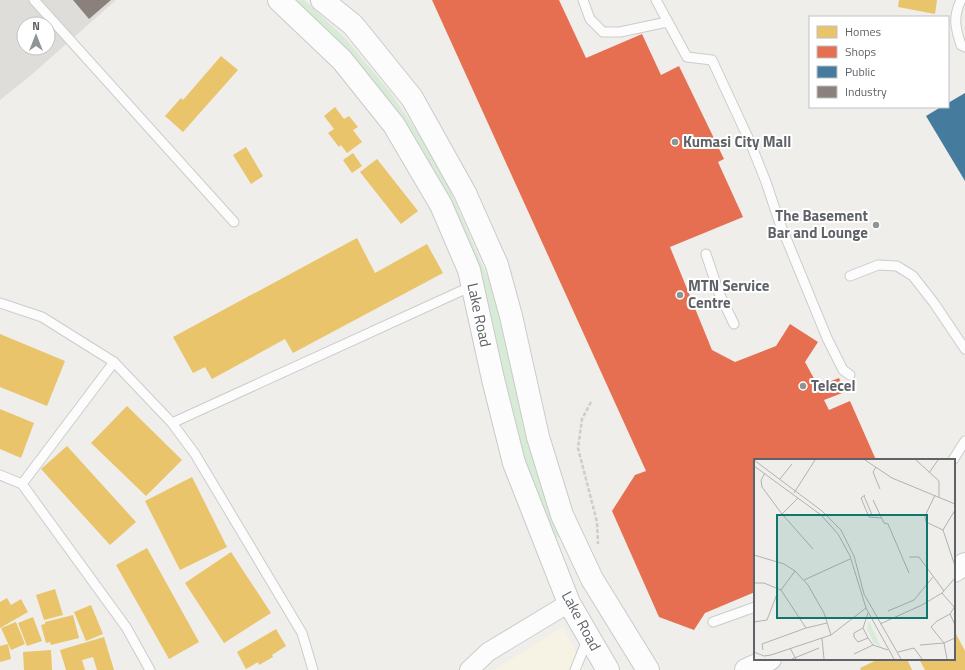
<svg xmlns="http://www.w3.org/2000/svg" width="965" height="670" viewBox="0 0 965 670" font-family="'Titillium Web',sans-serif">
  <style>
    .commercial { fill: #f7f3e4 }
    .industrial { fill: #dfddda; fill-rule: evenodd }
    .green { fill: #d8ebd6 }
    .homes { fill: #e9c46a }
    .shops { fill: #e76f51 }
    .public { fill: #457b9d }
    .industry { fill: #8a817c }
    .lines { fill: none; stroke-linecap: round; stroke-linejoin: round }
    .service-casing { stroke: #cbcccc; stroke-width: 11 }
    .minor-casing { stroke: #cbcccc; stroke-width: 20 }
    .tertiary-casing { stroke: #cbcccc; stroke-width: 24 }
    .secondary-casing { stroke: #cacacb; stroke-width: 24 }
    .path { stroke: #cacfcc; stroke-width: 2.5; stroke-dasharray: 4 2; stroke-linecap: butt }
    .service { stroke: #fdfcfc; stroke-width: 9 }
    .minor { stroke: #fdfcfc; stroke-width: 18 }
    .tertiary { stroke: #fdfcfc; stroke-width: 22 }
    .secondary { stroke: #fdfcfc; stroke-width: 22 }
    .poi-dot { fill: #919496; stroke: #fff; stroke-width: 1.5 }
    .labels { text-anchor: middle; stroke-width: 4; stroke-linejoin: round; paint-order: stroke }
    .poi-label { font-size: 15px; font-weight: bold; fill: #5f6368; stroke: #fff; text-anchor: start }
    .street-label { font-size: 15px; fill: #5f6368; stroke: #fff }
    .inset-road { fill: none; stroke: #b1b2b2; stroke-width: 1 }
    .view { fill: #0f766e; fill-opacity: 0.15; stroke: #0f766e; stroke-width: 2 }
    .inset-edge { fill: none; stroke: #5f6368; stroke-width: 2 }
  </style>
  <rect width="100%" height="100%" fill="#efeeea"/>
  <path class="commercial" d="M 563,627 L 584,670 L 494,670 Z"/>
  <path class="industrial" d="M 0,0 L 116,0 L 30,76 L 0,100 ZM 24,24 L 48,24 L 48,48 L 24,48 Z"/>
  <path class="green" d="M 291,0 L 304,0 L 345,38 L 390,92 L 422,139 L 447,183 L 488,278 L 505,324 L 531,454 L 560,537 L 554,537 L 527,468 L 436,179 Z"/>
  <path class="homes" d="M 899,0 L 937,0 L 935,14 L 898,7 Z
    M 221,56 L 238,70 L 183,132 L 165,116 L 181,98 L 183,100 Z
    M 335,107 L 344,119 L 349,116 L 358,127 L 353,130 L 362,142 L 347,153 L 341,145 L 339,147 L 328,133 L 334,129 L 324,116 Z
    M 246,147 L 263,176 L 251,184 L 233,155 Z
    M 353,153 L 362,166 L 352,173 L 343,160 Z
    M 377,159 L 418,211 L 401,224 L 360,172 Z
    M 357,238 L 375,273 L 427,244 L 443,273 L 293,353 L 285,339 L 212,379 L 205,367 L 193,373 L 173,337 Z
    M 0,334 L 65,361 L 47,406 L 0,387 Z
    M 127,406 L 182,460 L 146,496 L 91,443 Z
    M 0,409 L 34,423 L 21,458 L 0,449 Z
    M 67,446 L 136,522 L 110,545 L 41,469 Z
    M 192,477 L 227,547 L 180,570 L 145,501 Z
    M 147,548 L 199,642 L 169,659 L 116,565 Z
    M 231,552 L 271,613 L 224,643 L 185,583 Z
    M 55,589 L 63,615 L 44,620 L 36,595 Z
    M 7,598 L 11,605 L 21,599 L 28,612 L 0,628 L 0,602 Z
    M 91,605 L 103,634 L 86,641 L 74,612 Z
    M 73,615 L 79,638 L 51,645 L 50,642 L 46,643 L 41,625 L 45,624 L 45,622 Z
    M 33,617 L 42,641 L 27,646 L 18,623 Z
    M 16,622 L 25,644 L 11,650 L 1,628 Z
    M 276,629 L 286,646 L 272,655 L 273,657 L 259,665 L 258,662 L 246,669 L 237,652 Z
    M 954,630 L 965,651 L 965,670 L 925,670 L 919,659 L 954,659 Z
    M 104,637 L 114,670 L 97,670 L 93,657 L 82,660 L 85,670 L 66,670 L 60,650 Z
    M 8,644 L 11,659 L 0,662 L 0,646 Z
    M 51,650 L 52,670 L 24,670 L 23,652 Z
    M 879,659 L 907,659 L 912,670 L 861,670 L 860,668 Z"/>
  <path class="shops" d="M 432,0 L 559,0 L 586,58 L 642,34 L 661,75 L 679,66 L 724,159 L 718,162 L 743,217 L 670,247 L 712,350 L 735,362 L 776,346 L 790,324 L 818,342 L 805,362 L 818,386 L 839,378 L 845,392 L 824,400 L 829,410 L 850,401 L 876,460 L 755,460 L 755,592 L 705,613 L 694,630 L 659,617 L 612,511 L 635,475 L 646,471 Z"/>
  <path class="public" d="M 965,93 L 965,181 L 926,116 L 941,107 L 948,107 L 948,103 Z"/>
  <path class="industry" d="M 73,0 L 111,0 L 89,19 Z"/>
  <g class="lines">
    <g class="service-casing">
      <path id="service" d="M 34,0 L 234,222
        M 583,0 L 590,19 L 603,32 L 620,32 L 667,22
        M 656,0 L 687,57 L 712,60 L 750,142 L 766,182 L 779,221 L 827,338 L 843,370 L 850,375
        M 961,0 C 953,17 955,27 961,45 L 965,47
        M 706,254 L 719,293 L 734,324
        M 850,276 L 878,265 L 897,266 L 913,276 L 934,303 L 965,349
        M 0,303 L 42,317 L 114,362 L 172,423 L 195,454 L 302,633 L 313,670
        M 172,423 L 472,286
        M 953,460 L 965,441
        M 0,475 L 22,484 L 126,627 L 150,670
        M 22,484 L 114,362
        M 713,622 L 755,607
        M 575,670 L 588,638"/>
    </g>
    <g class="minor-casing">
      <path id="minor" d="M 469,670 L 488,652 L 569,603"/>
    </g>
    <g class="tertiary-casing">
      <path id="tertiary" d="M 954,571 L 965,564
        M 746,670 L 770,659"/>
    </g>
    <g class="secondary-casing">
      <path id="secondary" d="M 279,0 L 342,60 L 394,125 L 441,205 L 469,270 L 493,379 L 514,463 L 569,603 L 608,670
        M 322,0 L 353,25 L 412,98 L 465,193 L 497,265 L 511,316 L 538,437 L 562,515 L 592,579 L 648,670"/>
    </g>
    <path class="path" d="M 591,402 L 582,419 L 578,448 L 597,522 L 598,544"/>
    <use href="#service" class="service"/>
    <use href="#minor" class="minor"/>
    <use href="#tertiary" class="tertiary"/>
    <use href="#secondary" class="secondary"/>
  </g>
  <g class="poi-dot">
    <circle cx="675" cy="142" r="4"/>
    <circle cx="876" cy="225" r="4"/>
    <circle cx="680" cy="295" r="4"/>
    <circle cx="803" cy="386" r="4"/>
  </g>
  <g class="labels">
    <g class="poi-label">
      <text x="683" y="147">Kumasi City Mall</text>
      <text x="868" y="221" text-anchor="end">The Basement<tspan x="868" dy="17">Bar and Lounge</tspan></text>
      <text x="688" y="291">MTN Service<tspan x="688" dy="17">Centre</tspan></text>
      <text x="811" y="391">Telecel</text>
    </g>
    <g class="street-label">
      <text transform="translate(479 315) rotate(78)" y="5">Lake Road</text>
      <text transform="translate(581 621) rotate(62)" y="5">Lake Road</text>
    </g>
  </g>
  <g transform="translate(754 459)">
    <rect width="201" height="201" fill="#efeeea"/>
    <path d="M 115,162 L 124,182 L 127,188 L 120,184 L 113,170 Z" fill="#d8ebd6"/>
    <path class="inset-road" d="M 0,1 L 68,52 L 87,71 L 100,97 L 110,135 L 147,200M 111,1 L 138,19 L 201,45M 162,1 L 185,22 L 185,38M 0,7 L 67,56 L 84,75 L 96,97 L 112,149 L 140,200M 122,8 L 119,13 L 126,30M 11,14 L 7,21 L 8,28 L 28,55 L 44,39M 175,14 L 184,1M 26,20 L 38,5M 40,34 L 61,1M 111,36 L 107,39 L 115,58 L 127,59M 181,36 L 171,57 L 172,63 L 189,71 L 201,51M 110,37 L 118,56M 119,41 L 130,64 L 134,65 L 155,114M 28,55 L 59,90M 189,71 L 201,107M 0,96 L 30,105 L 41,112 L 54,126 L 70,154 L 77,176M 155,98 L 165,98 L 190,132M 50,121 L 96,100M 0,124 L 10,124 L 27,131 L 52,169 L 73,164M 27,131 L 41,112M 188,134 L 200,148M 201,147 L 196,155 L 201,166M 134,152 L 160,141 L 179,118M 114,154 L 109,169 L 114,179 L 119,186 L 134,191M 0,163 L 13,161 L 23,135M 126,165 L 168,146 L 188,134 L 201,119M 109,169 L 100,174 L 100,178 L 104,183 L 114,179M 68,179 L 70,200M 166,186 L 190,184 L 201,179M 36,189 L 42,200M 9,191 L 8,185 L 52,169M 0,193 L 10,197 L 17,196 L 77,176 L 112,149M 144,193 L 160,189 L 168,200M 100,195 L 119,186M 38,200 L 65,189M 193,200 L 190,184 L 177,168 L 183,162 L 196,155"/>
    <path class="view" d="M 23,56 L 173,56 L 173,159 L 23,159 Z"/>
    <rect width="201" height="201" class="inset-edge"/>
  </g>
  <rect x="809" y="16" width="140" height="92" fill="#ffffff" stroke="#bfc1c3"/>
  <rect x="817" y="26" width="20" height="12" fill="#e9c46a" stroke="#bfc1c3"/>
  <text x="845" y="36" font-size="12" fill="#5f6368">Homes</text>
  <rect x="817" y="46" width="20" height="12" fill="#e76f51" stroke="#bfc1c3"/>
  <text x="845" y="56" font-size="12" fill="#5f6368">Shops</text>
  <rect x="817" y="66" width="20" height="12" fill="#457b9d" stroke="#bfc1c3"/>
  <text x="845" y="76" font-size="12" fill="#5f6368">Public</text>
  <rect x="817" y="86" width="20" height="12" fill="#8a817c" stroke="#bfc1c3"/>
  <text x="845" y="96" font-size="12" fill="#5f6368">Industry</text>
  <g transform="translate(36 36)"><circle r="19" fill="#ffffff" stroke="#bfc1c3"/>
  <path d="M0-3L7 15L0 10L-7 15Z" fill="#919496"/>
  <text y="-6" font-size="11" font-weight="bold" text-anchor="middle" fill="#5f6368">N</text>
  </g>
</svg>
